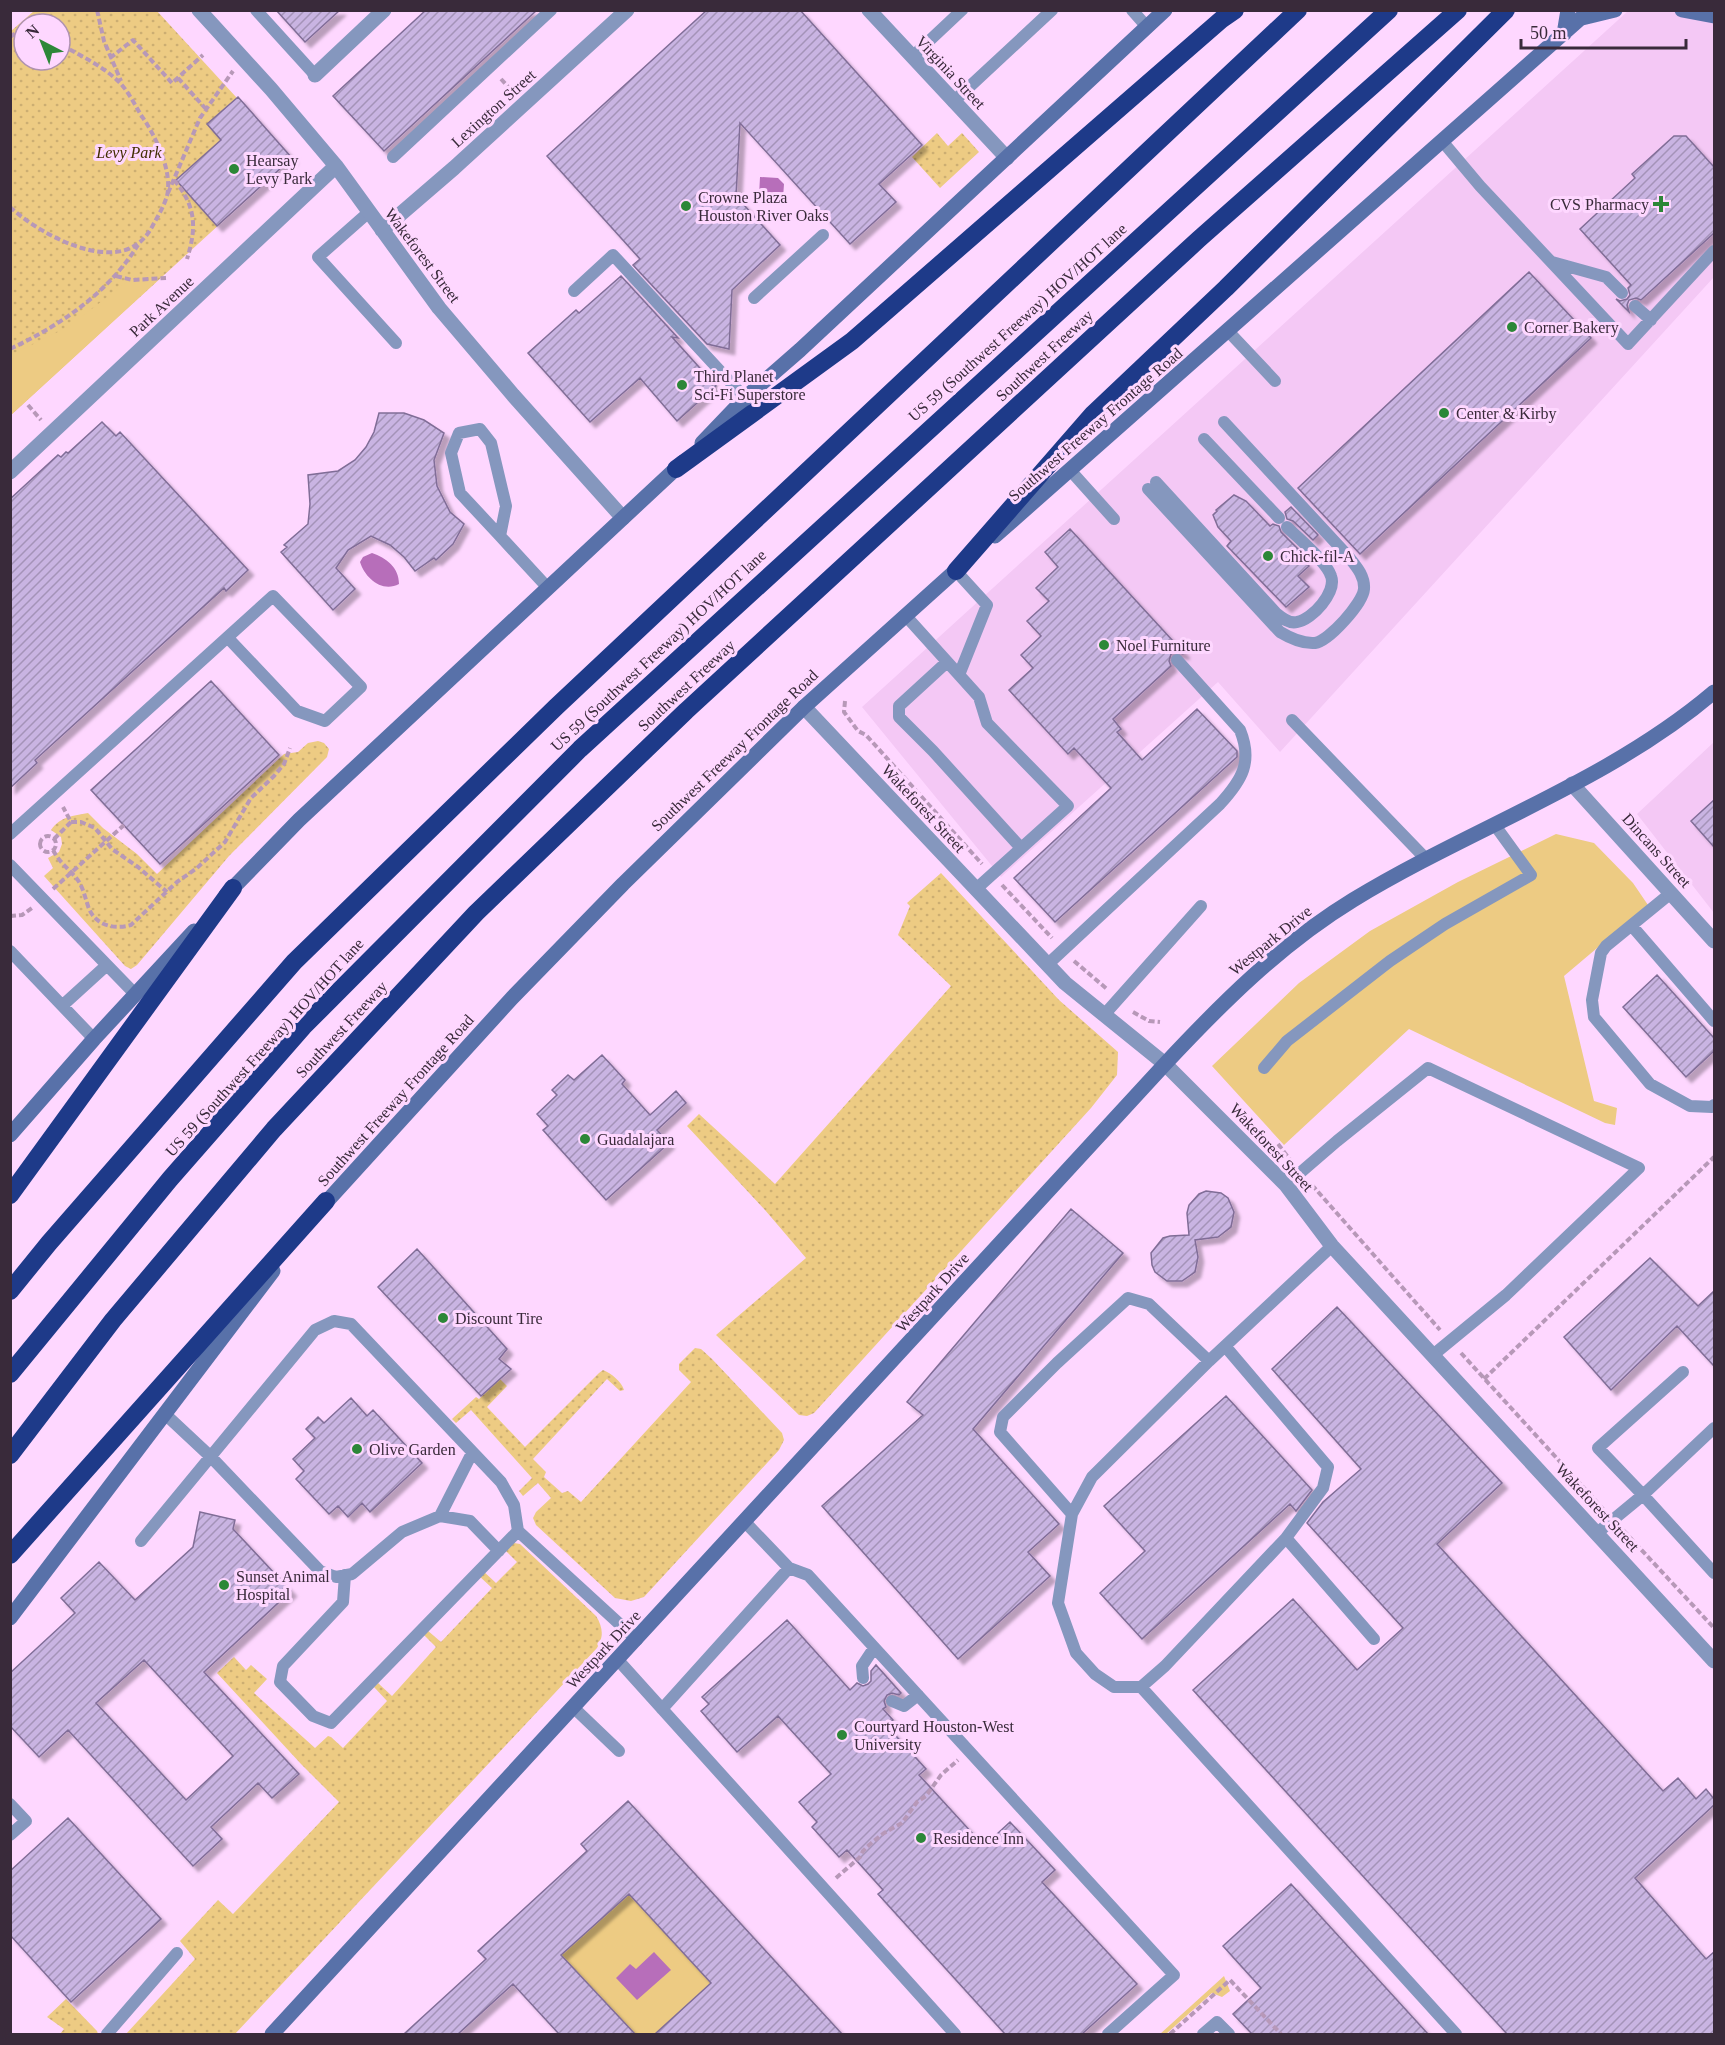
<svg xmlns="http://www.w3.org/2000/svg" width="1725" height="2045" viewBox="0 0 1725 2045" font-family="Georgia,serif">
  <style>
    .built { fill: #f4c8f5 }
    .grass { fill: url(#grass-dots); fill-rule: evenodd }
    .garden { fill: #edcb83 }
    .water { fill: #b76eba }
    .building { fill: url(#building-hatch); stroke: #806d97; stroke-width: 1.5; fill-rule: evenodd; filter: url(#shadow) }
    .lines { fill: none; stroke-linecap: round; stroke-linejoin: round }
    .path { stroke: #b798b8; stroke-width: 4; stroke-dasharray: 6 3; stroke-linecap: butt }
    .service { stroke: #8597be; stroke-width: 12 }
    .minor { stroke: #8597be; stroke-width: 15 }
    .tertiary { stroke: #8597be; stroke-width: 15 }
    .secondary { stroke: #5871a9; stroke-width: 15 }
    .motorway { stroke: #1e3a89; stroke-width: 18 }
    .poi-dot { fill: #2c8738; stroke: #fed7ff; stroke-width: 2 }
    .labels { text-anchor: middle; stroke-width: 6; stroke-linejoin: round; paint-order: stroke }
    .street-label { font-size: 16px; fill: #392a3a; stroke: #fed7ff }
    .park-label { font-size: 16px; font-style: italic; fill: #412e00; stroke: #fed7ff }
    .poi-label { font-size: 16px; fill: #392a3a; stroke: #fed7ff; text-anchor: start }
  </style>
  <defs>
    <pattern id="grass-dots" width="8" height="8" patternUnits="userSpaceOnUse" patternTransform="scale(1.5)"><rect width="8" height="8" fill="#edcb83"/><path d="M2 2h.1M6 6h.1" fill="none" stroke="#ccae72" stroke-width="1.8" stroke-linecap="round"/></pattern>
    <pattern id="building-hatch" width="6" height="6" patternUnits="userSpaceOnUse" patternTransform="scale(1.5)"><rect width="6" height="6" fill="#c9b4e2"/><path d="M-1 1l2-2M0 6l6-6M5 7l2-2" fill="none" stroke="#a493b8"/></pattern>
    <filter id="shadow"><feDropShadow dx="5.5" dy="5.5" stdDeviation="1.5" flood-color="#0004"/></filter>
  </defs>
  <rect width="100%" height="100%" fill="#fed7ff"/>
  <path class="built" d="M 1628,11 L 1714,11 L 1714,277 L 1280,752 L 1218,682 L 1001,877 L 862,707 Z
    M 1714,742 L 1714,913 L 1637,814 Z"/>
  <path class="grass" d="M 34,11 L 157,11 L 292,158 L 11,415 L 11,31 ZM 24,24 L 60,24 L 60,60 L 24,60 Z
    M 937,133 L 948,146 L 962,133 L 979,152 L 940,188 L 912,157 Z
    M 318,741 L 324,743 L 329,749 L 327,757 L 229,856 L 137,965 L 131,969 L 125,966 L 44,876 L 53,868 L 48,858 L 59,852 L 62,844 L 61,837 L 51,830 C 61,816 73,816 88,813 L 103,828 L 137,854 L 157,874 L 284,754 L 298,752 L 308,743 Z
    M 941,873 L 1059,1000 L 1118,1052 L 1117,1075 L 1091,1108 L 814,1413 L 807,1416 L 799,1415 L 716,1335 L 806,1258 L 765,1210 L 687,1126 L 699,1114 L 775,1184 L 951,986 L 898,935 L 910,906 L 907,903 Z
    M 695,1348 L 701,1349 L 712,1359 L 782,1433 L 784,1440 L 779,1450 L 644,1597 L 631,1601 L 615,1598 L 536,1525 L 533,1518 L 536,1512 L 551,1498 L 538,1483 L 523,1496 L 519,1491 L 532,1478 L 471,1410 L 456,1423 L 452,1419 L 476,1397 L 479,1399 L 500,1379 L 507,1386 L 487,1407 L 525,1447 L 599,1373 L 603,1370 C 611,1373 622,1382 624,1390 L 620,1391 L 607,1379 L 533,1459 L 546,1472 L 544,1477 L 562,1493 L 568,1491 L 581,1502 L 691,1382 L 679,1370 L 679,1364 Z
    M 514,1543 L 520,1544 L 596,1616 C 603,1627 604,1637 597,1648 L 235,2034 L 126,2034 L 195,1959 L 180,1941 L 218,1900 L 233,1914 L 339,1802 L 301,1764 L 217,1673 L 234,1657 L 246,1670 L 251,1665 L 267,1679 L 254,1693 L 315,1748 L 328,1736 L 331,1737 L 343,1748 L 387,1701 L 374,1687 L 378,1683 L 392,1696 L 436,1647 L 423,1634 L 427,1630 L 441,1642 L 492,1588 L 478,1575 L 482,1570 L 496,1583 L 517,1562 L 503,1548 Z
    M 66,1999 L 97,2031 L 98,2034 L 60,2034 L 64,2029 L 47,2017 Z"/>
  <path class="garden" d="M 127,282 L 156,282 L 11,415 L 11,355 L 68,327 Z
    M 1556,834 L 1594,843 L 1633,883 L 1648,905 L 1564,976 L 1594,1101 L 1617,1108 L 1615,1125 L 1605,1123 L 1409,1029 L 1284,1145 L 1212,1066 L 1299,983 L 1370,931 L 1458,882 Z
    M 629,1894 L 711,1983 L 655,2034 L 635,2034 L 561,1955 Z
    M 1224,1976 L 1230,1991 L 1222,1997 L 1212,1993 L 1166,2034 L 1160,2034 Z"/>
  <path class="water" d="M 760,177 L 778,178 L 784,184 L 783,198 L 759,196 Z
    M 372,553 C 386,558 399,567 399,584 C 382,593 365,578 360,562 L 363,557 Z
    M 654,1952 L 671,1970 L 637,2000 L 616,1978 L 630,1964 L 636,1969 Z"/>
  <path class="building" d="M 276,10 L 340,10 L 305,42 Z
    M 426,10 L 537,10 L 384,151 L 333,96 Z
    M 707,10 L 800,10 L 922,145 L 879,184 L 896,202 L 850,244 L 740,123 L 736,196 L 780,245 L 732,290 L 729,349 L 707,344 L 633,265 L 640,259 L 547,156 Z
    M 238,97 L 292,158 L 217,226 L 176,180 L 221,140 L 207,124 Z
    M 1674,136 L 1686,136 L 1714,167 L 1714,233 L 1641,300 L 1636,298 L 1629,300 L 1627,305 L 1629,312 L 1616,299 L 1620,301 L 1627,299 L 1630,295 L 1628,288 L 1631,285 L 1580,229 L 1635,178 L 1632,174 Z
    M 1529,272 L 1591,338 L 1360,554 L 1298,488 Z
    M 621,276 L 678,338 L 672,337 L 716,386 L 677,421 L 640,378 L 590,422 L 528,353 L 576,310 L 579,313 Z
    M 379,413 L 404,413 L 424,420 L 444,433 L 434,460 L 437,486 L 450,512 L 464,524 L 453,544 L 436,560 L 434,558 L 415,571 L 404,557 L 390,545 L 371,536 L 348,550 L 336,568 L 355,589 L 333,610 L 281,552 L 287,547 L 284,545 L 308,524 L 310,504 L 308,475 L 338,471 L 355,460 L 366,447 L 374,432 Z
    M 102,422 L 116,436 L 120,432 L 248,570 L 226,591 L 224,588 L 35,760 L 37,763 L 10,788 L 10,499 L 58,455 L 61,457 L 66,452 L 68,453 Z
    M 1234,495 L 1246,501 L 1270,526 L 1273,524 L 1279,526 L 1281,532 L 1300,551 L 1297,554 L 1309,566 L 1298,576 L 1309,587 L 1286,607 L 1227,546 L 1231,541 L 1218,527 L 1213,515 L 1217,511 L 1216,510 Z
    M 1291,507 L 1318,535 L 1313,540 L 1293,521 L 1287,519 L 1285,512 Z
    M 1070,529 L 1184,653 L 1183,654 L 1176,652 L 1171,654 L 1169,661 L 1171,666 L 1113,719 L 1121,729 L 1117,732 L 1142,760 L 1197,709 L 1237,751 L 1237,757 L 1055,922 L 1014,878 L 1111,788 L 1074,748 L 1068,754 L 1009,690 L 1033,668 L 1021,655 L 1041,636 L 1027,621 L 1049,601 L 1036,588 L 1058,567 L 1045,552 Z
    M 211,681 L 279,755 L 160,864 L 91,790 Z
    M 1714,800 L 1714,847 L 1691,821 Z
    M 1657,975 L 1714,1038 L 1714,1051 L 1686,1077 L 1623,1007 Z
    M 602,1055 L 625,1080 L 622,1084 L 650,1115 L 676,1091 L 686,1103 L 657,1130 L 669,1143 L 606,1200 L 543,1130 L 548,1126 L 537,1114 L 557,1095 L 552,1090 L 568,1075 L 574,1080 Z
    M 1206,1191 L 1221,1193 L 1228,1198 L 1234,1212 L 1231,1227 L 1218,1237 L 1195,1240 L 1198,1257 L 1195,1272 L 1182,1281 L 1167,1281 L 1155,1272 L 1152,1265 L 1151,1253 L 1163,1238 L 1170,1236 L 1189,1235 L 1187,1213 L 1189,1205 L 1199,1194 Z
    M 1071,1209 L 1123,1253 L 973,1429 L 1059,1524 L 1028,1552 L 1050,1576 L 958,1659 L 822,1506 L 923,1415 L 907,1402 Z
    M 417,1249 L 507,1349 L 499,1359 L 511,1369 L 481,1396 L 378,1287 Z
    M 1650,1258 L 1698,1306 L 1714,1291 L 1714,1366 L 1677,1326 L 1611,1390 L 1564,1337 Z
    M 1337,1307 L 1502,1483 L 1437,1544 L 1663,1791 L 1678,1778 L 1696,1799 L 1706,1789 L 1714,1799 L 1714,1805 L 1635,1878 L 1706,1959 L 1714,1952 L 1714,2034 L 1507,2034 L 1193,1690 L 1293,1599 L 1357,1670 L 1403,1628 L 1307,1523 L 1323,1502 L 1361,1469 L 1272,1369 Z
    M 1226,1396 L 1312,1490 L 1296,1511 L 1290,1504 L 1142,1639 L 1100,1593 L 1145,1551 L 1104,1506 Z
    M 351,1398 L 367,1416 L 373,1410 L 422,1463 L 370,1512 L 362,1503 L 348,1517 L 338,1506 L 329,1514 L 296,1479 L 304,1471 L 293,1459 L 315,1438 L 306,1429 L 318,1417 L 324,1423 Z
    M 200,1512 L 235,1520 L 233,1529 L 291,1591 L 204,1672 L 299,1774 L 272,1798 L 258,1783 L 211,1827 L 222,1839 L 193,1866 L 68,1730 L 39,1757 L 10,1726 L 10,1673 L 75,1613 L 61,1598 L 99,1562 L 135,1600 L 193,1547 ZM 144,1660 L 233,1756 L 186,1800 L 96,1703 Z
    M 787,1620 L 850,1690 L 857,1683 L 863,1686 L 868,1684 L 871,1681 L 871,1671 L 876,1665 L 901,1693 L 899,1695 L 892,1693 L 887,1695 L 884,1701 L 886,1707 L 883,1709 L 893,1720 L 887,1726 L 926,1769 L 919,1775 L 984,1846 L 1010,1822 L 1055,1870 L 1042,1882 L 1137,1984 L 1082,2034 L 1005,2034 L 878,1894 L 883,1890 L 847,1850 L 839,1857 L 812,1827 L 817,1822 L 799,1802 L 831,1774 L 778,1716 L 737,1752 L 701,1711 L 709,1704 L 702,1697 Z
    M 628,1801 L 842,2034 L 655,2034 L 711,1983 L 629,1894 L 561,1955 L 635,2034 L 559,2034 L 513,1984 L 458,2034 L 404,2034 L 486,1959 L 478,1951 L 587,1851 L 581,1844 Z
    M 68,1818 L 161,1919 L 71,2002 L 10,1935 L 10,1871 Z
    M 1291,1884 L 1428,2034 L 1252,2034 L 1233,2014 L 1261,1988 L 1223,1946 Z"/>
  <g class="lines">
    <path class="path" d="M 97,10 L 104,41 L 121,81
      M 10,37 L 24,27
      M 110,58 L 133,40 L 172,83 L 203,55
      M 178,78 L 206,109
      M 501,79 L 512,91
      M 174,180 C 196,206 197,227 187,259
      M 168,193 L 200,118 L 233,71
      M 10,207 C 34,229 80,255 114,252 C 132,251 145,241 153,225 C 158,216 164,206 167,196 C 173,171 155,135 141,115 C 135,105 129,93 121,84 C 105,67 81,56 60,44
      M 116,276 L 132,280 L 166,278
      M 10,349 C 61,325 108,293 138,245
      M 28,405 L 41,420
      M 845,701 L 844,712 L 858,731 L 866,735 L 982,864
      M 71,822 L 81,822 L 95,828 L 112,849 L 138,867 L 167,892
      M40 844a8 8 0 1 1 16 0a8 8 0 1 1-16 0Z
      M 54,839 L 71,822 L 63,807
      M 53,850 C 59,862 69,869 77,879 C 83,887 85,897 88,906 C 94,925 113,930 131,925 L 177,882 L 197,868 L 225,842 L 251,798 L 274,776 L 284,764 L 290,748
      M 1002,885 L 1052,938
      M 53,889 L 124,825
      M 10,916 L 22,915 L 32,908
      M 1074,961 L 1107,989
      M 1133,1012 L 1149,1021 L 1160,1022
      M 1278,1144 L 1291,1161
      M 1312,1185 L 1440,1330
      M 1461,1353 L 1603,1509
      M 1484,1379 L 1714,1157
      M 1623,1530 L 1714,1628
      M 836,1878 L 860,1857 L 863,1851 L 869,1845 L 884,1833 L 902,1823 L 917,1802 L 926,1796 L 941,1775 L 958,1760
      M 1170,2034 L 1230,1980 L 1281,2034"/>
    <path class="service" d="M 256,10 L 315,75
      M 1132,10 L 1147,27
      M 912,57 L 962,10
      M 953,102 L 1052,10
      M 1443,142 L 1480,186 L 1628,344 L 1714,251
      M 393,157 L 551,10
      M 369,212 L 318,257 L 396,343
      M 1552,262 L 1606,277 L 1622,293
      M 574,291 L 613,255 L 745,398
      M 754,298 L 823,235
      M 1635,306 L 1651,320
      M 1228,331 L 1275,381
      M 480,429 L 491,443 L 506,506 L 500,536 L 460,493 L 451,453 L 459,433 Z
      M 1204,439 L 1279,518
      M 1070,470 L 1114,519
      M 1156,482 L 1276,613 C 1282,618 1289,624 1297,622 C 1312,620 1337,592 1331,576 C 1326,561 1299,539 1287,527
      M 1148,489 L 1280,632 C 1290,638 1303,644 1315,643 C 1329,641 1363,603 1364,589 C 1365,575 1355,565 1348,556 L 1224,422
      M 500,536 L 548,588
      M 956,571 L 987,605 L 959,675
      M 905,615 L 979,697 L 987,723 L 1068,806 L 976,889
      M 947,662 L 899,706 L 899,717 L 933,751 L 1021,848
      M 1292,720 L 1426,859
      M 10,834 L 273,596 L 361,687 L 325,721 L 297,711 L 228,638
      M 10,865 L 135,994
      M 1671,893 L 1606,946 L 1601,953 L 1592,1000 L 1594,1017 L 1650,1084 L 1690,1106 L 1712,1107 L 1714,1105
      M 1632,926 L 1714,1021
      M 10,951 L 94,1039
      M 1047,965 L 1220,804 C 1242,780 1253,762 1240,730 L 1177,660
      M 63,1005 L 107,965
      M 1104,1015 L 1201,906
      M 1264,1068 L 1287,1041 L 1390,961 L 1445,924 L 1531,875 L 1494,824
      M 1286,1185 L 1337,1141 L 1428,1068 L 1639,1168 L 1506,1295 L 1433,1355
      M 1225,1346 L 1328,1467 L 1323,1488 L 1286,1538 L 1165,1666 L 1141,1687 L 1114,1687 L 1095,1674 L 1076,1653 L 1058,1603 L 1072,1514 L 1092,1477 L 1209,1361 L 1332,1246
      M 1683,1372 L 1598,1448 L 1643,1495 L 1714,1428
      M 165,1414 L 211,1457 L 320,1571 L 336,1577 L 352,1574 L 402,1532 L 440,1516 L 470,1521 L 499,1551
      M 1072,1514 L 1000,1432 L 1003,1417 L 1057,1363 L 1128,1298 L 1149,1304 L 1209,1361
      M 440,1516 L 472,1453
      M 745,1522 L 789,1568 L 808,1575 L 1174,1975 L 1108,2034
      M 518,1531 L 637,1640
      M 1597,1533 L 1643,1495 L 1714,1573
      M 1286,1538 L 1374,1639
      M 141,1541 L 315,1330 L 334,1321 L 351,1324 L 501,1482 L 514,1505 L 518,1531 L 331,1723 L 313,1716 L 280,1682 L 283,1666 L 343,1602 L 345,1575
      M 618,1660 L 955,2034
      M 863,1678 L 862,1666 L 874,1648
      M 1141,1687 L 1456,2034
      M 892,1701 L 904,1706 L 918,1695
      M 574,1708 L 619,1751
      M 662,1709 L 789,1568
      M 10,1804 L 26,1821 L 10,1835
      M 107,2034 L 177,1953
      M 1203,2034 L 1217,2022 L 1229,2034"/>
    <path class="minor" d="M 199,10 L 271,89 L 336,166 L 439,308 L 513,395 L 623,518
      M 869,10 L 1007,158
      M 315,75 L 384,10
      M 382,230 L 454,168 L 627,10
      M 10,472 L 336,166
      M 1572,784 L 1714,941"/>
    <path class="tertiary" d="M 804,707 L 1065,983 L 1165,1064 L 1286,1185 L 1332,1246 L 1714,1661"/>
    <path class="secondary" d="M 1682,10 L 1714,16
      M 1582,18 L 1615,10
      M 1564,34 L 1568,10
      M 702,443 L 745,398 L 800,350 L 1165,10
      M 995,536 L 1590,10
      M 226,895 L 299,820 L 683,462
      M 10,1135 L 94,1039 L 194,931
      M 320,1209 L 512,998 L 623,884 L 804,707 L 963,564
      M 10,1618 L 273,1271
      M 272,2034 L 1165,1064 C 1222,1003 1281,944 1353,900 C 1471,828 1608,782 1714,692"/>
    <path class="motorway" d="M 676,469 L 852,341 L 1222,19 L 1235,10
      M 956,571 L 1093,414 L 1226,288 L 1506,10
      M 10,1195 L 233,888
      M 10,1291 L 49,1243 L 294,962 L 556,707 L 1298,10
      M 10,1374 L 170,1179 L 303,1027 L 580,749 L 1389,10
      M 10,1455 L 113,1320 L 274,1129 L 476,913 L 686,711 L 1199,239 L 1458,10
      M 10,1555 L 326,1201"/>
  </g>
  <g class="poi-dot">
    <circle cx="234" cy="169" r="6"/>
    <path d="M1658 195h6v6h6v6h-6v6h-6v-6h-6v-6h6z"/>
    <circle cx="686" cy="206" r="6"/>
    <circle cx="1512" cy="327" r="6"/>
    <circle cx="682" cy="385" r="6"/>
    <circle cx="1444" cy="413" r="6"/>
    <circle cx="1268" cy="556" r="6"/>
    <circle cx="1104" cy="645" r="6"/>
    <circle cx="585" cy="1139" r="6"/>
    <circle cx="443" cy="1318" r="6"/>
    <circle cx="357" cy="1449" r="6"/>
    <circle cx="224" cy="1585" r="6"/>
    <circle cx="842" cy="1735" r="6"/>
    <circle cx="921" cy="1838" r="6"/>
  </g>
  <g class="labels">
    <g class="street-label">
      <text transform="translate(951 72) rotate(47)" y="6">Virginia Street</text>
      <text transform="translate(493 108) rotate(-42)" y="6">Lexington Street</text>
      <text transform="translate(423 255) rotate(53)" y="6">Wakeforest Street</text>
      <text transform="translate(161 306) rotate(-43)" y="6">Park Avenue</text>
      <text transform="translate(1017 322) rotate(-42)" y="6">US 59 (Southwest Freeway) HOV/HOT lane</text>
      <text transform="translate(1044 355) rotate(-43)" y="6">Southwest Freeway</text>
      <text transform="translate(1095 424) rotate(-41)" y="6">Southwest Freeway Frontage Road</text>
      <text transform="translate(658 650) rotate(-43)" y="6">US 59 (Southwest Freeway) HOV/HOT lane</text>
      <text transform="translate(686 685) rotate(-43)" y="6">Southwest Freeway</text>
      <text transform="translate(734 750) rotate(-44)" y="6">Southwest Freeway Frontage Road</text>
      <text transform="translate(924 808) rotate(47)" y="6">Wakeforest Street</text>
      <text transform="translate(1657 850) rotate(48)" y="6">Dincans Street</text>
      <text transform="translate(1270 940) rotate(-39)" y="6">Westpark Drive</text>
      <text transform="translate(341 1029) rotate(-47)" y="6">Southwest Freeway</text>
      <text transform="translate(264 1047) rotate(-48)" y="6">US 59 (Southwest Freeway) HOV/HOT lane</text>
      <text transform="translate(395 1100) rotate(-48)" y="6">Southwest Freeway Frontage Road</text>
      <text transform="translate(1272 1147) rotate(47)" y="6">Wakeforest Street</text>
      <text transform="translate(932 1292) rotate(-48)" y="6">Westpark Drive</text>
      <text transform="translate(1598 1507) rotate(47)" y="6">Wakeforest Street</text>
      <text transform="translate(603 1649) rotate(-47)" y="6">Westpark Drive</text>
    </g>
    <g class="park-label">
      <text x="129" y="158">Levy Park</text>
    </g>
    <g class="poi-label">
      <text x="246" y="166">Hearsay<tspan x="246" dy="18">Levy Park</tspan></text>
      <text x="698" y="203">Crowne Plaza<tspan x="698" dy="18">Houston River Oaks</tspan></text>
      <text x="1649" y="210" text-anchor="end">CVS Pharmacy</text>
      <text x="1524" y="333">Corner Bakery</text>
      <text x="694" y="382">Third Planet<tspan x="694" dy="18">Sci-Fi Superstore</tspan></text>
      <text x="1456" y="419">Center &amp; Kirby</text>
      <text x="1280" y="562">Chick-fil-A</text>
      <text x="1116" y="651">Noel Furniture</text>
      <text x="597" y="1145">Guadalajara</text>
      <text x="455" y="1324">Discount Tire</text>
      <text x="369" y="1455">Olive Garden</text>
      <text x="236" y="1582">Sunset Animal<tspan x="236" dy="18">Hospital</tspan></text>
      <text x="854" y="1732">Courtyard Houston-West<tspan x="854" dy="18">University</tspan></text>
      <text x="933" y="1844">Residence Inn</text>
    </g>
  </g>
  <rect width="1725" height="2045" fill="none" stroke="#392a3a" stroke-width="24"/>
  <g transform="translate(42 42) rotate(318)"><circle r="28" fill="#fed7ff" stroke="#af92b0" stroke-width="1.5"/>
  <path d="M0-4.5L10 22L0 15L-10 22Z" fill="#2c8738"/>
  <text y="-9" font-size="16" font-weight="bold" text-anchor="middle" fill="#392a3a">N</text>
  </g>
  <path d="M1521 39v9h165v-9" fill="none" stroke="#392a3a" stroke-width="3"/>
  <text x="1530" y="39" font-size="18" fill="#392a3a" stroke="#fed7ff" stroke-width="4.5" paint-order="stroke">50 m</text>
</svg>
